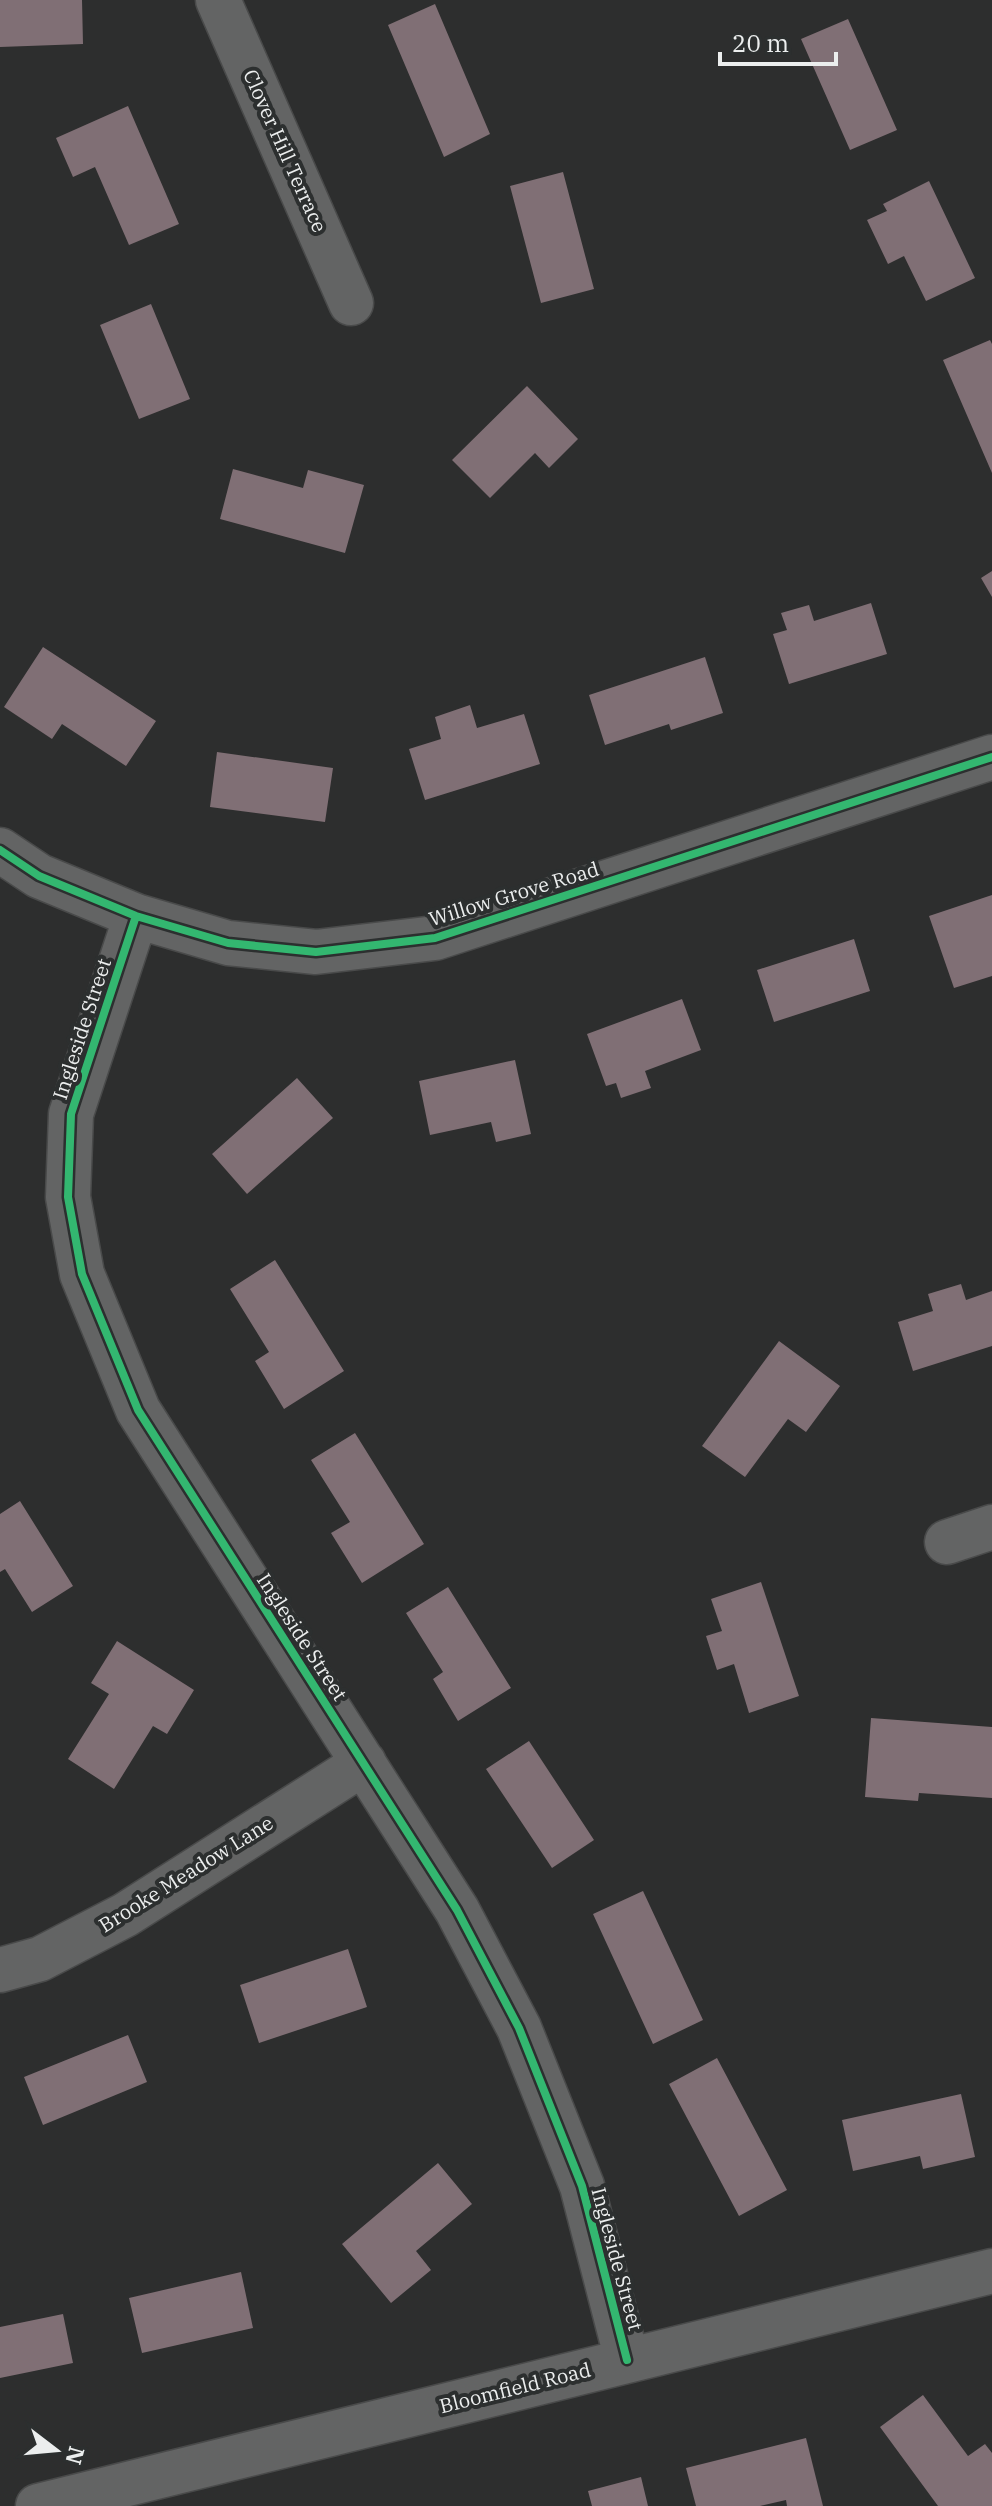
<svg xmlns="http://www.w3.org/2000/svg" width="992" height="2506" viewBox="0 0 992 2506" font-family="'IBM Plex Serif',serif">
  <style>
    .building { fill: #806f75 }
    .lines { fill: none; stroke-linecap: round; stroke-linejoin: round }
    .minor-casing { stroke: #494a4a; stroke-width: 47 }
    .minor { stroke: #636464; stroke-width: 44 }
    .cycleway-casing { stroke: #2c2f2f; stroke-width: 13 }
    .cycleway { stroke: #33b770; stroke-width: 8 }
    .labels { text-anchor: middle; stroke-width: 8; stroke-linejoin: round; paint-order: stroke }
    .street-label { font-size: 20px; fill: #eceeee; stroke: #2c2f2f }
  </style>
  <rect width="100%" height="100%" fill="#2d2e2e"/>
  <path class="building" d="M 0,0 L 82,0 L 83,44 L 0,47 Z
    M 435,4 L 490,134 L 444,157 L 388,25 Z
    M 848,19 L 897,130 L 850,150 L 801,39 Z
    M 128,106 L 179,224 L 129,245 L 95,167 L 73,177 L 56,138 Z
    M 563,172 L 594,289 L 541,303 L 510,186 Z
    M 929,181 L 975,278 L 926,301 L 904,256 L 888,264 L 867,220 L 887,211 L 883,204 Z
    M 151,304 L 190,399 L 139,419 L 100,325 Z
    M 990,340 L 992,344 L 992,473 L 943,360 Z
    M 527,386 L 578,439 L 549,468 L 535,453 L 490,498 L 452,460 Z
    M 233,469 L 303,488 L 308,470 L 364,485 L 345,553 L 220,519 Z
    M 992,571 L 992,597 L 981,578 Z
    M 871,603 L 887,654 L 789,684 L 773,634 L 787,630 L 781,613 L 809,605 L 814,621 Z
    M 43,647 L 156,721 L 126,766 L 62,724 L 52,739 L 4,707 Z
    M 705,657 L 723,713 L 671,730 L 669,724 L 605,745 L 589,695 Z
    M 470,705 L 477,728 L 524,714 L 540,764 L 425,800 L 409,749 L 441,739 L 435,717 Z
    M 217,752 L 333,768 L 325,822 L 210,807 Z
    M 992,895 L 992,976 L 954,988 L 929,916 Z
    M 854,939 L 870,991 L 774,1022 L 757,970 Z
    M 682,999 L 701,1050 L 645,1071 L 651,1088 L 621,1098 L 616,1083 L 606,1086 L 587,1034 Z
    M 515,1060 L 531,1134 L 496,1142 L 491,1122 L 430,1135 L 419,1081 Z
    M 297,1078 L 333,1118 L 247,1194 L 212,1154 Z
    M 275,1260 L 344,1371 L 284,1409 L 255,1361 L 269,1352 L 230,1289 Z
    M 961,1284 L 966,1300 L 992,1291 L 992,1346 L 913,1371 L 898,1322 L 933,1311 L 928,1294 Z
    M 779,1341 L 840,1386 L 806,1432 L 788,1419 L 745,1477 L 702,1446 Z
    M 355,1433 L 424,1544 L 362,1583 L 331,1533 L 350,1522 L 311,1460 Z
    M 20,1501 L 73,1586 L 32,1612 L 5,1569 L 0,1572 L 0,1514 Z
    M 761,1582 L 799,1696 L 749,1713 L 734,1664 L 717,1670 L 706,1636 L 722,1631 L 711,1599 Z
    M 448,1587 L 511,1688 L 458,1721 L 433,1679 L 443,1672 L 406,1613 Z
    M 117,1641 L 194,1690 L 167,1734 L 153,1726 L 114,1789 L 68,1759 L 109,1694 L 91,1683 Z
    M 871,1718 L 992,1727 L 992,1798 L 919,1793 L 918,1801 L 865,1797 Z
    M 529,1741 L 594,1840 L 552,1868 L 486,1769 Z
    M 643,1891 L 703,2020 L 653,2044 L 593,1914 Z
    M 348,1949 L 367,2007 L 259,2043 L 240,1985 Z
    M 128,2035 L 147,2082 L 43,2125 L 24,2077 Z
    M 717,2058 L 787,2190 L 739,2216 L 669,2084 Z
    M 961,2094 L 975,2157 L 923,2169 L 920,2156 L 853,2171 L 842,2120 Z
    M 438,2163 L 472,2204 L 416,2251 L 431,2270 L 391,2303 L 342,2244 Z
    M 241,2272 L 253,2328 L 142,2353 L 129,2298 Z
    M 63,2314 L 73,2363 L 0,2378 L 0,2327 Z
    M 923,2395 L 968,2456 L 985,2444 L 992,2453 L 992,2506 L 938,2506 L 880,2427 Z
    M 806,2438 L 823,2506 L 787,2506 L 786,2500 L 760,2506 L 696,2506 L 686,2468 Z
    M 641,2477 L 648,2506 L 592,2506 L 588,2491 Z"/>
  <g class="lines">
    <g class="minor-casing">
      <path id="minor" d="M 218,0 L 351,303
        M 0,850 L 39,876 L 136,916 L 228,943 L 316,952 L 435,938 L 992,757
        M 136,916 L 71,1114 L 68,1197 L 82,1274 L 138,1410 L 457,1910 L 519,2028 L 582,2186 L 627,2360
        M 947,1542 L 992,1527
        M 0,1970 L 40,1959 L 125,1915 L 364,1763
        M 38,2506 L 992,2271"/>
    </g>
    <use href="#minor" class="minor"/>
    <g class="cycleway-casing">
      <path id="cycleway" d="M 0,850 L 39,876 L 136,916 L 228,943 L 316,952 L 435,938 L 992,757
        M 136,916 L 71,1114 L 68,1197 L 82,1274 L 138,1410 L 457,1910 L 519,2028 L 582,2186 L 627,2360"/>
    </g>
    <use href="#cycleway" class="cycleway"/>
  </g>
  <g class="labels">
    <g class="street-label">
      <text transform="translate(285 151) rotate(66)" y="7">Clover Hill Terrace</text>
      <text transform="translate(514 894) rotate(-17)" y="7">Willow Grove Road</text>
      <text transform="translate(82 1029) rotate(-72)" y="7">Ingleside Street</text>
      <text transform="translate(302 1637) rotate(57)" y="7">Ingleside Street</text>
      <text transform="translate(186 1874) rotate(-32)" y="7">Brooke Meadow Lane</text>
      <text transform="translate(617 2259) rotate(75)" y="7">Ingleside Street</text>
      <text transform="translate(515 2388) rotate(-14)" y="7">Bloomfield Road</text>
    </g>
  </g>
  <g transform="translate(56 2450) rotate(106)" stroke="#2c2f2f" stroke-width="6" paint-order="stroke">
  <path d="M0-6L14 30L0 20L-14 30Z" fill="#eceeee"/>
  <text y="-12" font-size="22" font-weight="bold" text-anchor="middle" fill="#eceeee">N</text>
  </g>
  <path d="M720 52v12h116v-12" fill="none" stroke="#eceeee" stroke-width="4"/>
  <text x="732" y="52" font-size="24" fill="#eceeee" stroke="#2c2f2f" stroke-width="6" paint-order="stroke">20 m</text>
</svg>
